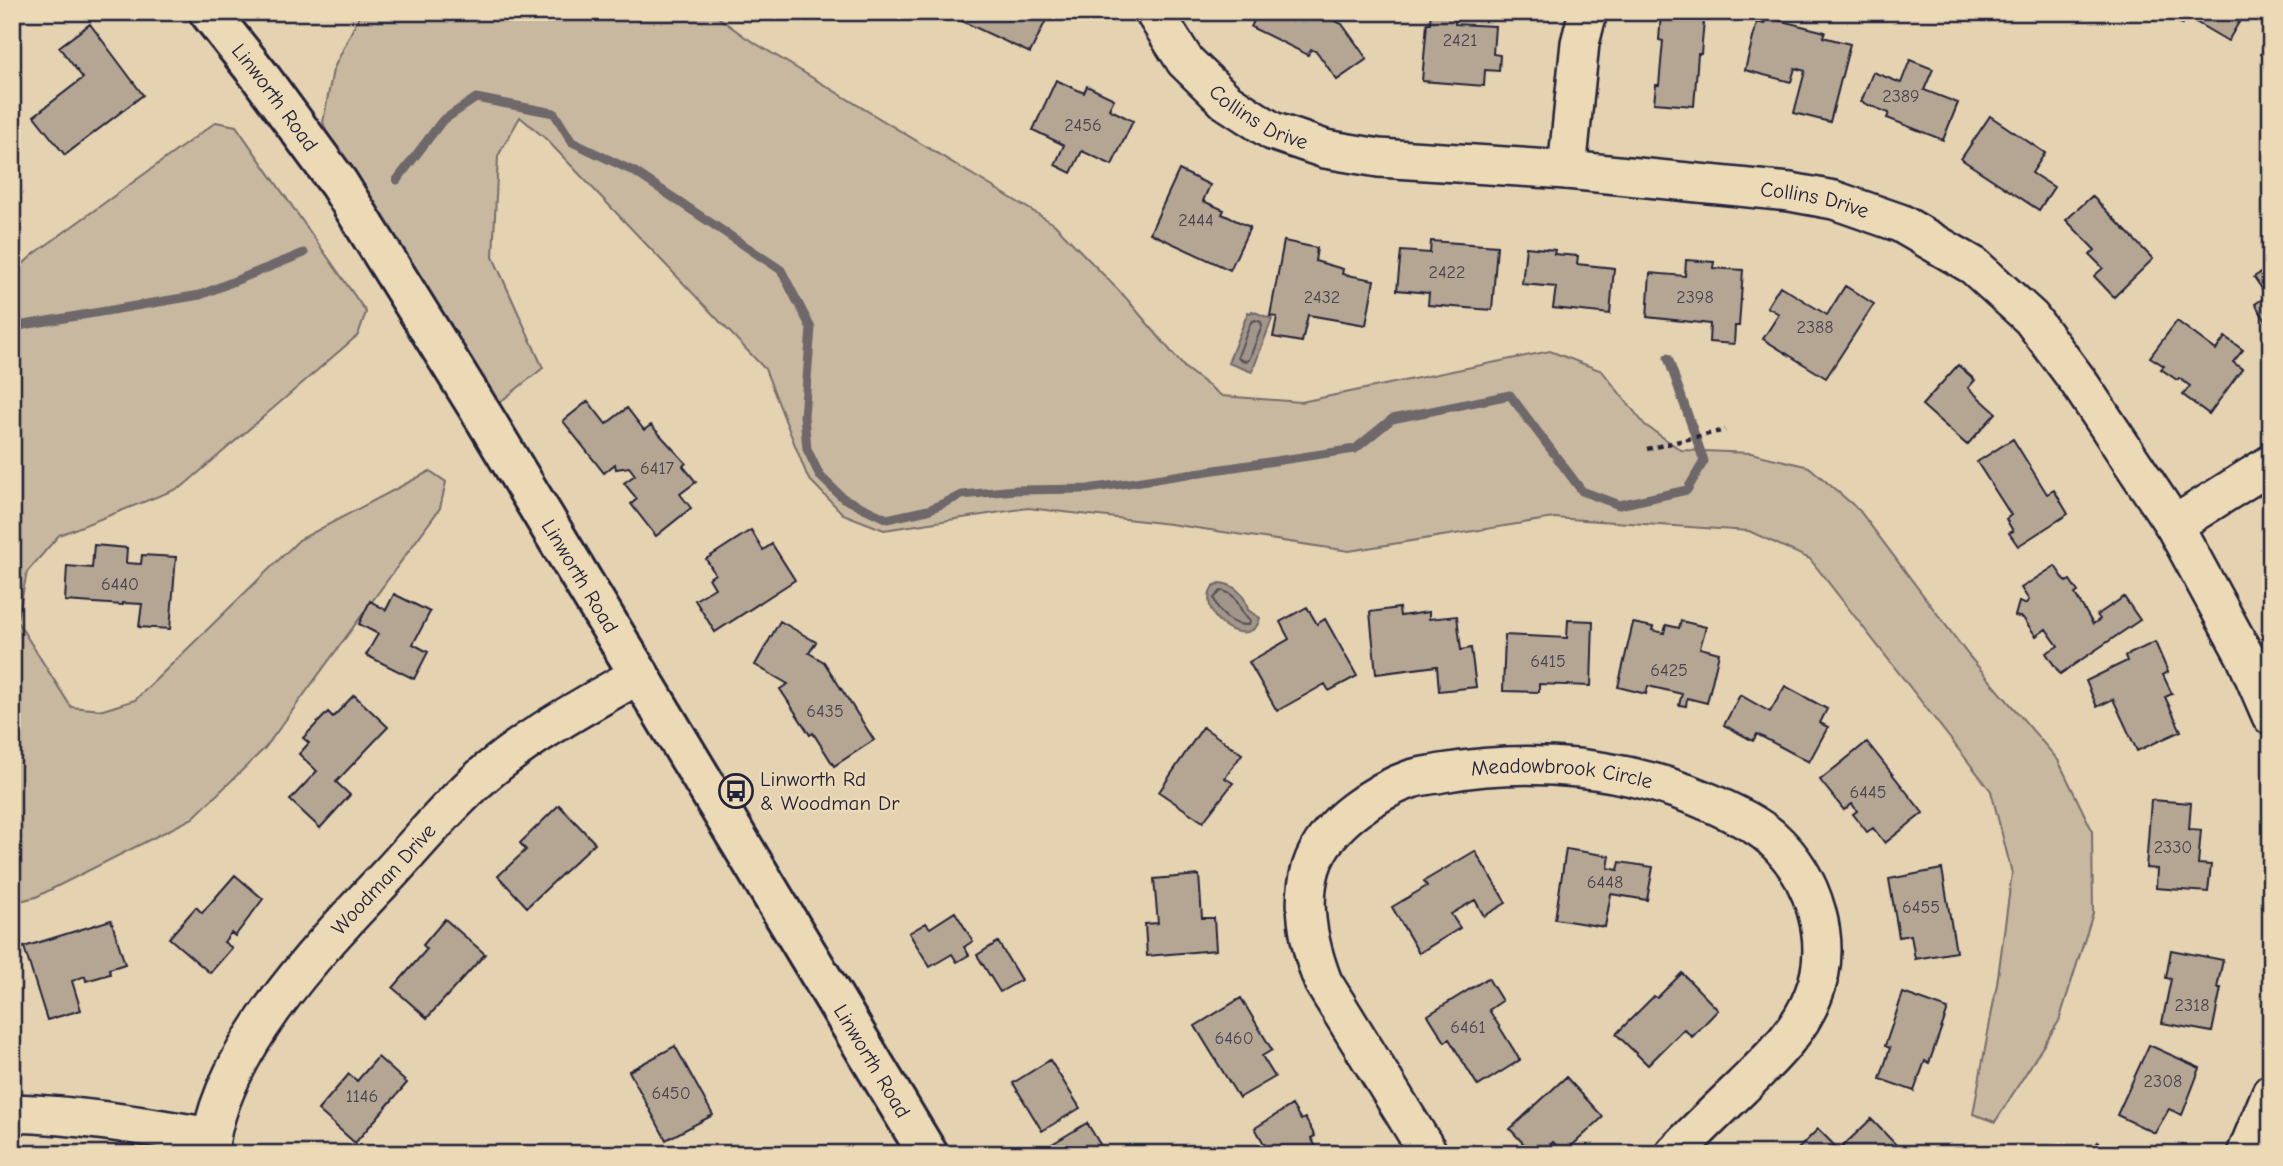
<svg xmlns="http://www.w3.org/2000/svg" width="2283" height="1166" viewBox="0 0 2283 1166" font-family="'Comic Neue',sans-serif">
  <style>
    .green { fill: #c8b89f; stroke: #756d6d; stroke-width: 2 }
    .water { fill: #a19689; stroke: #6e686a; stroke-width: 2 }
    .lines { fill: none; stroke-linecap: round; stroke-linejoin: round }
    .shore { stroke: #55505a; stroke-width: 2 }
    .stream { stroke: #6e686a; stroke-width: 9 }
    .building { fill: #b5a693; stroke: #22223b; stroke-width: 2 }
    .minor-casing { stroke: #22223b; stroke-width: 42 }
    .major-casing { stroke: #22223b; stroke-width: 44 }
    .path { stroke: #22223b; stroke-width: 4.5; stroke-dasharray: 5 5; stroke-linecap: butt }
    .minor { stroke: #ecd9b6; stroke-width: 37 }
    .major { stroke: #ecd9b6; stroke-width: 38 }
    .labels { text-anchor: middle; stroke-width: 5; stroke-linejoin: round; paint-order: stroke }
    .number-label { font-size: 18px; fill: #474351 }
    .street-label { font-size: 21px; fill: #22223b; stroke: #ecd9b6 }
    .poi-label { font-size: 21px; fill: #22223b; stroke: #ecd9b6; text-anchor: start }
  </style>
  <rect width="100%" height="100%" fill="#e4d2b1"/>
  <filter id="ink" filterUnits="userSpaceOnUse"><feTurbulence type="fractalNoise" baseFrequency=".0143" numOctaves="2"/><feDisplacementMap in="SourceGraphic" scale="14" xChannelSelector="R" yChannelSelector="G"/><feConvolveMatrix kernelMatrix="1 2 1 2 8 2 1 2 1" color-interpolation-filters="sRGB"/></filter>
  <g filter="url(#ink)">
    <path class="green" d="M 361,12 L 711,12 L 745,37 L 1054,224 L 1126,298 L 1185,368 L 1222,396 L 1301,402 L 1550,351 L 1602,371 L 1645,425 L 1681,450 L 1751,453 L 1809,467 L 1859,510 L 1969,656 L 2058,760 L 2092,830 L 2093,913 L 2059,1021 L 1995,1122 L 1973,1114 L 1997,984 L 2012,873 L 1991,791 L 1810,559 L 1749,531 L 1554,518 L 1349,551 L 1170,524 L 1028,508 L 884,530 L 843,514 L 808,478 L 765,369 L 546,139 L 520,117 L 498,156 L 493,257 L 543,368 L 495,406 L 331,145 L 323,122 L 333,70 Z
      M 216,122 L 236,126 L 366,312 L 358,335 L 182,487 L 59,535 L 27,572 L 17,621 L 71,707 L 103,710 L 135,700 L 299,540 L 430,471 L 446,482 L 440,508 L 265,748 L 193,818 L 36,897 L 12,903 L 12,274 L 34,254 Z"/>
    <path class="water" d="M 1252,311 L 1272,319 L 1252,372 L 1228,363 L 1248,312 L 1251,313 Z
      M 1220,583 C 1236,585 1245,595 1248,610 L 1260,618 C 1253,652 1194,620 1213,586 Z"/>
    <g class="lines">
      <path class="shore" d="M 1255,320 L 1261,322 L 1262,326 L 1249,360 L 1245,361 L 1239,359 L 1238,356 L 1251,322 Z
        M 1221,591 C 1240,593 1237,611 1250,621 L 1249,625 C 1232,626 1218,614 1214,598 Z"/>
      <path class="stream" d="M 397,180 L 442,121 L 476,98 L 554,113 L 572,142 L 635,172 L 781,270 L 811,328 L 804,416 L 807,449 L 820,476 L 843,498 L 887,519 L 928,510 L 962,495 L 1016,490 L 1088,489 L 1355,449 L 1392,419 L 1510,395 L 1582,491 L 1619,505 L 1687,490 L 1704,461 L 1668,358
        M 12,327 L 200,295 L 304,253"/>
    </g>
    <path class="building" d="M 952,12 L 1050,12 L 1030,53 L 951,16 Z
      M 1258,12 L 1332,12 L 1329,18 L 1342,24 L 1367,59 L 1337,80 L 1317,52 L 1311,49 L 1308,55 L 1251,27 Z
      M 1431,12 L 1455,12 L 1455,24 L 1495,26 L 1493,54 L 1500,55 L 1499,71 L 1485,70 L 1484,86 L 1422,81 L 1427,23 L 1430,23 Z
      M 2161,12 L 2245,12 L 2228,41 L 2187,17 L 2182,24 Z
      M 1661,14 L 1690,16 L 1690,19 L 1704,20 L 1701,54 L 1698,54 L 1694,106 L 1654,103 L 1656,85 L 1659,85 L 1663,41 L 1659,40 Z
      M 1766,17 L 1825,32 L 1823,37 L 1850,44 L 1830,122 L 1794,113 L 1805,71 L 1795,68 L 1791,82 L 1745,70 L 1757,22 L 1764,24 Z
      M 90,24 L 143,95 L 65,155 L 34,116 L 83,78 L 59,47 Z
      M 2271,36 L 2271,59 L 2261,54 Z
      M 1910,60 L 1933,69 L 1924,90 L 1958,103 L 1943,140 L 1887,118 L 1889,113 L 1861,102 L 1873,72 L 1901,83 Z
      M 1056,80 L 1084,93 L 1087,86 L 1114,99 L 1109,109 L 1133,121 L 1112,165 L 1082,151 L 1071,173 L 1055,165 L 1064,145 L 1033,130 Z
      M 1990,116 L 2045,153 L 2032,173 L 2054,187 L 2039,210 L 1961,159 Z
      M 1179,170 L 1210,185 L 1203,201 L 1224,210 L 1222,214 L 1250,227 L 1230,270 L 1150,233 Z
      M 2092,196 L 2153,259 L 2114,297 L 2094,276 L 2103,268 L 2090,255 L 2095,250 L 2066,220 Z
      M 1284,241 L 1317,248 L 1315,261 L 1343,269 L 1342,274 L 1374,280 L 1366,325 L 1308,315 L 1302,342 L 1273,337 L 1277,317 L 1270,316 Z
      M 1431,241 L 1497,246 L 1492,310 L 1428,305 L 1429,293 L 1397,290 L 1401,251 L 1430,253 Z
      M 1526,247 L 1555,250 L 1554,254 L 1578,256 L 1577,264 L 1614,268 L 1610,314 L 1553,308 L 1556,287 L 1522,284 Z
      M 1686,260 L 1714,262 L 1713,268 L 1743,270 L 1739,326 L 1735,326 L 1734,344 L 1709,342 L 1710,324 L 1647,317 L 1650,273 L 1685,276 Z
      M 2271,266 L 2271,329 L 2255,304 L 2267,296 L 2254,277 Z
      M 1780,286 L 1827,315 L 1845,286 L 1874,304 L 1826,378 L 1763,339 L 1779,314 L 1767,307 Z
      M 2177,321 L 2216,350 L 2225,337 L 2243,350 L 2233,362 L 2242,369 L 2209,414 L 2183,395 L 2190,386 L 2179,378 L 2177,380 L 2161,369 L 2164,366 L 2150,357 Z
      M 1958,365 L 1975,380 L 1968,388 L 1996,413 L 1967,445 L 1922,405 Z
      M 588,401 L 606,424 L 627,408 L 644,430 L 651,425 L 686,463 L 683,466 L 696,482 L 680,494 L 691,508 L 656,536 L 631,504 L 637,499 L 624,483 L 635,475 L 629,467 L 616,469 L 615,464 L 604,473 L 563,421 Z
      M 2013,439 L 2047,494 L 2054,490 L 2068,514 L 2018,546 L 2009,533 L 2013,531 L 2006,519 L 2011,515 L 1977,462 Z
      M 751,530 L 763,550 L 772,544 L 795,580 L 715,632 L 695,600 L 715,588 L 709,578 L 715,574 L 706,559 Z
      M 94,545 L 127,548 L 126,563 L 141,564 L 142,555 L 176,557 L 170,629 L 139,627 L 142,604 L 123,603 L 123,605 L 65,601 L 67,566 L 92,568 Z
      M 2055,566 L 2066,582 L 2070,580 L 2078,592 L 2075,594 L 2093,624 L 2100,619 L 2097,615 L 2124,597 L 2140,620 L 2060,674 L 2046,653 L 2058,646 L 2046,629 L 2036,636 L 2023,618 L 2015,616 L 2019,602 L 2025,604 L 2029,600 L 2021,588 Z
      M 394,594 L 430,612 L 413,644 L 428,652 L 414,679 L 366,655 L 378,634 L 359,624 L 370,601 L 386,610 Z
      M 1307,607 L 1317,624 L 1325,619 L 1357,676 L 1329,691 L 1325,684 L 1277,711 L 1249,662 L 1289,639 L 1280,622 Z
      M 1399,608 L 1400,616 L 1429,612 L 1429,619 L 1457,616 L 1461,650 L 1471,648 L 1476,687 L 1439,691 L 1437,666 L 1376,674 L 1370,612 Z
      M 1568,620 L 1593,621 L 1591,686 L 1539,684 L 1539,692 L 1503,691 L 1505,635 L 1567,638 Z
      M 780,621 L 816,642 L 809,653 L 824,662 L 874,740 L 834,766 L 813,733 L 810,735 L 780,689 L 788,684 L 755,665 Z
      M 1681,621 L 1706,627 L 1700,648 L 1719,653 L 1707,703 L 1687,698 L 1686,706 L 1679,705 L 1682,694 L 1648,686 L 1646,694 L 1618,687 L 1633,623 L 1653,627 L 1652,630 L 1664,633 L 1666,625 L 1679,628 Z
      M 2155,642 L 2168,672 L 2163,675 L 2172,694 L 2165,697 L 2181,731 L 2137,751 L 2113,699 L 2097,707 L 2086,681 L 2127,661 L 2125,656 Z
      M 1785,686 L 1827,709 L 1820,723 L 1828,727 L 1809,762 L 1757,734 L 1753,741 L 1724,725 L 1740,695 L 1770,712 Z
      M 354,695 L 388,727 L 336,782 L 350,795 L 320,828 L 290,800 L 317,771 L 299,754 L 309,743 L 303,738 L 328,712 L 333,717 Z
      M 1203,727 L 1242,754 L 1225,778 L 1233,783 L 1203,822 L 1159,792 Z
      M 1867,742 L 1923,813 L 1885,843 L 1873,828 L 1867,832 L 1853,814 L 1857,811 L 1852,804 L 1844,810 L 1820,780 Z
      M 2151,800 L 2191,803 L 2189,829 L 2201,830 L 2198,864 L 2211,865 L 2208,892 L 2156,888 L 2157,869 L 2146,868 Z
      M 559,805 L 595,843 L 527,907 L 498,876 L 526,850 L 520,843 Z
      M 1566,849 L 1610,856 L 1608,868 L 1618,870 L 1620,862 L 1653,867 L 1647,900 L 1611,894 L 1605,927 L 1555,919 Z
      M 1475,851 L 1506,903 L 1484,916 L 1475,900 L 1451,914 L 1460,928 L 1419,953 L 1392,907 L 1427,886 L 1424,881 Z
      M 1942,869 L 1956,952 L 1915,959 L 1911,935 L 1899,937 L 1889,879 Z
      M 235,875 L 263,899 L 235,936 L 231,933 L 224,942 L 232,948 L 210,973 L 169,938 L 196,907 L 202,913 Z
      M 1199,875 L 1202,918 L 1214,918 L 1216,950 L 1147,956 L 1145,924 L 1158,923 L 1154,879 Z
      M 955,912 L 973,941 L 964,947 L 969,955 L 957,962 L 952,954 L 930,967 L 909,933 L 926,923 L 930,928 Z
      M 445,919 L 485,954 L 427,1018 L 393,988 L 427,949 L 423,945 Z
      M 111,920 L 125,964 L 109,969 L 110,974 L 86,981 L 85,976 L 72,981 L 81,1010 L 47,1020 L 24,947 Z
      M 998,942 L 1021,980 L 1000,992 L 977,955 Z
      M 2171,950 L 2223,960 L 2217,988 L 2221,988 L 2212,1032 L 2162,1023 L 2171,979 L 2166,978 Z
      M 1682,973 L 1718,1010 L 1692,1037 L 1684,1029 L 1648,1065 L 1616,1034 L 1654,996 L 1657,998 Z
      M 1488,978 L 1502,1001 L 1489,1010 L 1520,1060 L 1478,1086 L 1449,1039 L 1445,1042 L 1428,1015 Z
      M 1903,993 L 1948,1009 L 1929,1063 L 1925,1061 L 1914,1091 L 1880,1079 L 1890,1048 L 1885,1046 Z
      M 1241,998 L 1272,1050 L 1262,1056 L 1275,1077 L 1239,1098 L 1195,1026 Z
      M 2149,1045 L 2200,1068 L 2182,1115 L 2169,1109 L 2155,1133 L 2117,1115 Z
      M 675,1046 L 713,1115 L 666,1140 L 629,1071 Z
      M 378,1057 L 407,1083 L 355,1143 L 318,1110 L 349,1074 L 357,1081 Z
      M 1050,1060 L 1080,1108 L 1042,1131 L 1013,1083 Z
      M 1566,1077 L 1603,1117 L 1564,1153 L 1553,1142 L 1540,1154 L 1533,1154 L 1510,1129 Z
      M 1292,1105 L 1301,1120 L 1305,1118 L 1315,1136 L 1311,1138 L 1319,1152 L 1330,1145 L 1335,1154 L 1270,1154 L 1255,1128 Z
      M 1871,1119 L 1905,1154 L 1793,1154 L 1818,1129 L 1839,1150 Z
      M 1087,1123 L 1106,1154 L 1058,1154 L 1052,1144 Z
      M 2098,1142 L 2114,1154 L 2089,1154 Z"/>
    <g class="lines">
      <g class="minor-casing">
        <g id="minor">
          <path id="s1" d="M 1154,12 L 1185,61 L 1226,101 L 1272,131 L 1325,149 L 1379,158 L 1567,170 L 1790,192 L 1834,200 L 1900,223 L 1974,266 L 2031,318 L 2078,381 L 2174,525 L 2245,656 L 2271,716"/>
          <path d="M 1567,170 L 1580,43 L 1588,12"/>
          <path d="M 2174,525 L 2271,464"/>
          <path d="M 12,1113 C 79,1115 145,1126 211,1137"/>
          <path id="s2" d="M 209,1154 C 217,1052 323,944 391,872 C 422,838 452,802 487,772 C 533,733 588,704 640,674"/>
          <path id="s3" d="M 1429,1154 L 1323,982 C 1310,948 1300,905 1311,868 C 1318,845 1336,824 1355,810 C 1372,797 1390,786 1411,779 C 1420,776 1432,775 1442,773 C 1532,757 1627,766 1711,803 C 1732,813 1753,822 1771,837 C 1814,876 1835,942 1813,996 C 1799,1033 1769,1060 1742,1087 C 1719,1109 1696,1131 1674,1154"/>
          <path d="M 2246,1154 L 2271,1093"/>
        </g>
      </g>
      <g class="major-casing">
        <g id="major">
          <path id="s4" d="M 209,12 L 259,75 L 339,184 L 485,419 L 928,1154"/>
        </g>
      </g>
      <path class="path" d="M 1647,449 L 1725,430"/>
      <use href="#minor" class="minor"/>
      <use href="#major" class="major"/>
    </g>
  </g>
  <defs>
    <g id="bus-ring" transform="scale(1.75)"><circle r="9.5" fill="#ecd9b6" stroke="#22223b" stroke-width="1.5"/><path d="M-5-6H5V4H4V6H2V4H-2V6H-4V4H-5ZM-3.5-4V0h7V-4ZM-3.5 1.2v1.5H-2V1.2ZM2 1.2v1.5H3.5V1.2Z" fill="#22223b"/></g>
  </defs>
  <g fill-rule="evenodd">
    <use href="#bus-ring" x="736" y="791"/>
  </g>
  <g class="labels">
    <g class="number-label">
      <text x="1460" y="46">2421</text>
      <text x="1901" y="102">2389</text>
      <text x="1083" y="131">2456</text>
      <text x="1196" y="226">2444</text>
      <text x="1447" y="278">2422</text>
      <text x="1322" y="303">2432</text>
      <text x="1695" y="303">2398</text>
      <text x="1815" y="333">2388</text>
      <text x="657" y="474">6417</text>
      <text x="120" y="590">6440</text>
      <text x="1548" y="667">6415</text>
      <text x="1669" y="676">6425</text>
      <text x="825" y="717">6435</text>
      <text x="1868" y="798">6445</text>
      <text x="2173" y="853">2330</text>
      <text x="1605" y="888">6448</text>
      <text x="1921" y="913">6455</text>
      <text x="2192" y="1011">2318</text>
      <text x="1468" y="1033">6461</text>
      <text x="1234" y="1044">6460</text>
      <text x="2163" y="1087">2308</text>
      <text x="671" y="1099">6450</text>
      <text x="362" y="1102">1146</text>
    </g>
    <g class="street-label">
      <text dy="7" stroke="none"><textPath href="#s4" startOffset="108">Linworth Road</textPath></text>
      <text dy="7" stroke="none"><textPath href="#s1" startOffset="152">Collins Drive</textPath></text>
      <text dy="7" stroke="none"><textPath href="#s1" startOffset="719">Collins Drive</textPath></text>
      <text dy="7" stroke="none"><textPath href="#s4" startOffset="676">Linworth Road</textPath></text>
      <text dy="7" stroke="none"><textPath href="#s3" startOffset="609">Meadowbrook Circle</textPath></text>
      <text dy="7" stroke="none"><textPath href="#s2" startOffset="331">Woodman Drive</textPath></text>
      <text dy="7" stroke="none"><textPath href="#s4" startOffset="1242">Linworth Road</textPath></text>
    </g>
    <g class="poi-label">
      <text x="760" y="786">Linworth Rd<tspan x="760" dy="24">&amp; Woodman Dr</tspan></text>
    </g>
  </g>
  <rect width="2283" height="1166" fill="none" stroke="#ecd9b6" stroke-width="42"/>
  <rect x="21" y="21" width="2241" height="1124" fill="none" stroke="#22223b" stroke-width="2.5" filter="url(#ink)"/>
</svg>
